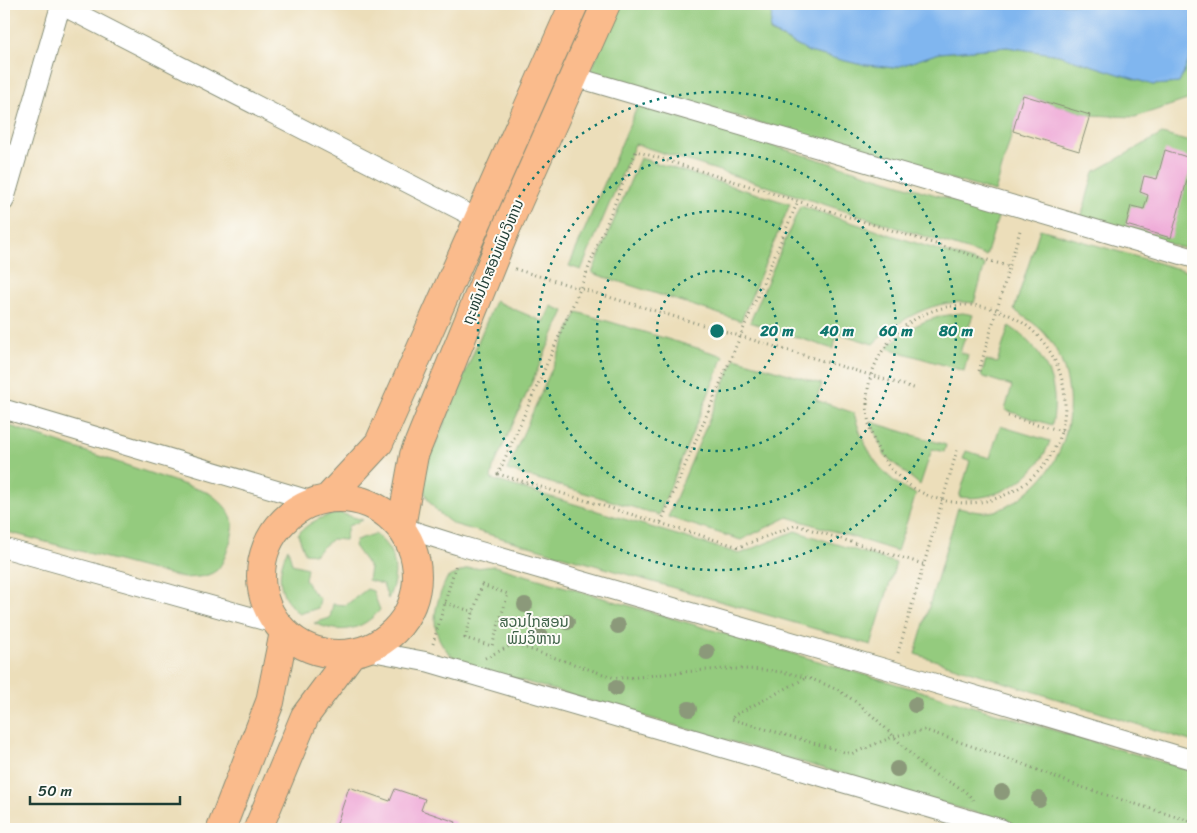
<svg xmlns="http://www.w3.org/2000/svg" width="1197" height="833" viewBox="0 0 1197 833" font-family="Sriracha,'Noto Sans Lao',sans-serif">
  <style>
    .green { fill: #94cb7e; stroke: #5a8459 }
    .water { fill: #80b6ef; stroke: #507a92 }
    .building { fill: #efabd8 }
    .lines { fill: none; stroke-linecap: round; stroke-linejoin: round }
    .minor-casing { stroke: #868e77; stroke-width: 21 }
    .highway-casing { stroke: #868e77; stroke-width: 30 }
    .path { stroke: #868e77; stroke-width: 3; stroke-dasharray: 1 4; stroke-linecap: butt }
    .minor { stroke: #fff; stroke-width: 19 }
    .highway { stroke: #fabb8c; stroke-width: 28 }
    .tree { fill: #8b997a }
    .ring { fill: none; stroke: #0f766e; stroke-width: 2.5; stroke-dasharray: 2.5 5 }
    .labels { text-anchor: middle; stroke-width: 4; stroke-linejoin: round; paint-order: stroke }
    .street-label { font-size: 15px; fill: #1f3d34; stroke: #fdfcf7 }
    .park-label { font-size: 15px; fill: #3c6046; stroke: #fdfcf7 }
    .centre { fill: #0f766e; stroke: #fdfcf7; stroke-width: 2.5 }
    .ring-label { font-size: 15px; text-anchor: middle; font-weight: bold; fill: #0f766e; stroke: #fdfcf7; stroke-width: 4; stroke-linejoin: round; paint-order: stroke }
  </style>
  <rect width="100%" height="100%" fill="#fdfcf7"/>
  <filter id="ink" filterUnits="userSpaceOnUse"><feTurbulence type="fractalNoise" baseFrequency=".02" numOctaves="2"/><feDisplacementMap in="SourceGraphic" scale="10" xChannelSelector="R" yChannelSelector="G"/><feConvolveMatrix kernelMatrix="1 2 1 2 8 2 1 2 1" color-interpolation-filters="sRGB"/></filter>
  <filter id="wash" filterUnits="userSpaceOnUse"><feTurbulence type="fractalNoise" baseFrequency=".0096" numOctaves="4" result="noise"/><feDisplacementMap in="SourceGraphic" scale="20" xChannelSelector="R" yChannelSelector="G"/><feGaussianBlur stdDeviation="1.12" result="paint"/><feColorMatrix in="noise" values="0 0 0 0 0 0 0 0 0 0 0 0 0 0 0 0 0 1.4 0 .05"/><feComposite in="paint" operator="in"/></filter>
  <g filter="url(#wash)">
    <rect width="100%" height="100%" fill="#ecdeba"/>
    <path class="green" d="M 619,4 L 773,4 L 770,32 L 809,52 L 858,64 L 894,68 L 939,53 L 1007,47 L 1059,55 L 1153,85 L 1179,83 L 1193,51 L 1193,98 L 1135,117 L 1090,115 L 1023,95 L 995,192 L 590,73 Z
      M 638,105 L 999,214 L 986,256 L 635,144 L 581,270 L 569,266 Z
      M 1162,134 L 1193,143 L 1193,251 L 1081,218 L 1094,172 Z
      M 640,158 L 790,204 L 741,321 L 592,273 Z
      M 800,206 L 985,265 L 974,303 C 937,297 899,319 873,344 L 838,333 L 833,349 L 750,322 Z
      M 1040,229 L 1193,273 L 1193,742 L 915,654 L 958,508 C 968,510 979,513 989,512 C 1004,511 1021,498 1032,488 C 1074,452 1082,385 1049,339 C 1040,326 1026,318 1014,310 Z
      M 495,301 L 544,322 L 551,306 L 564,311 L 493,468 L 491,479 L 740,554 L 795,531 L 896,563 L 871,645 L 453,524 C 436,512 425,501 421,479 Z
      M 577,312 L 724,356 L 659,515 L 507,470 Z
      M 963,313 L 973,315 L 960,352 L 968,355 L 964,371 L 887,348 C 908,325 932,316 963,313 Z
      M 1009,326 C 1044,349 1061,384 1052,425 L 1005,410 L 1012,386 L 981,376 L 986,360 L 997,363 Z
      M 735,358 L 822,384 L 816,400 L 854,413 C 863,448 882,480 916,494 L 897,551 L 788,517 L 741,540 L 668,517 Z
      M 871,422 L 946,445 L 944,452 L 932,449 L 920,485 L 885,456 Z
      M 4,424 L 209,493 C 219,500 230,509 233,523 C 235,532 224,564 217,570 C 207,578 195,577 183,578 L 4,531 Z
      M 1000,426 L 1050,441 C 1038,477 997,503 959,497 L 970,461 L 963,459 L 966,451 L 990,458 Z
      M 340,513 L 363,520 L 348,526 L 345,540 L 332,539 L 315,554 L 305,553 L 298,534 C 309,522 324,515 340,513 Z
      M 375,534 C 398,552 399,574 388,599 L 383,584 L 368,580 L 370,568 L 354,546 L 356,540 Z
      M 288,548 L 292,564 L 307,568 L 305,580 L 312,591 L 320,599 L 318,608 L 299,614 C 277,595 276,573 288,548 Z
      M 494,566 L 1193,771 L 1193,829 L 1031,829 L 461,663 C 427,639 431,612 447,578 L 467,569 Z
      M 367,589 L 373,591 L 380,610 C 360,632 340,634 314,623 L 330,618 L 333,604 L 346,605 Z"/>
    <path class="water" d="M 773,4 L 1193,4 L 1193,51 L 1179,83 L 1153,85 L 1059,55 L 1007,47 L 939,53 L 894,68 L 858,64 L 809,52 L 770,31 Z"/>
    <g id="blocks">
      <path class="building" d="M 1023,95 L 1090,115 L 1079,151 L 1013,131 Z
        M 1165,150 L 1193,159 L 1171,238 L 1126,225 L 1131,206 L 1144,209 L 1148,195 L 1140,192 L 1144,176 L 1157,179 Z
        M 349,787 L 390,801 L 395,789 L 425,799 L 421,810 L 456,822 L 453,829 L 335,829 Z"/>
    </g>
  </g>
  <g filter="url(#ink)">
    <use href="#blocks" fill-opacity="0" stroke="#868e77" stroke-width="1"/>
    <g class="lines">
      <g class="minor-casing">
        <path id="minor" d="M 61,5 L 478,219
          M 575,77 L 1193,258
          M 4,201 L 61,4
          M 4,409 L 312,501
          M 401,527 L 461,546 L 893,671 L 1193,760
          M 4,548 L 277,624
          M 364,650 L 428,662 L 1002,829"/>
      </g>
      <g class="highway-casing">
        <path id="highway" d="M261 576a78 78 0 1 1 156 0a78 78 0 1 1-156 0Z
          M 328,498 L 379,443 L 574,4
          M 401,527 L 414,455 L 505,231 L 606,4
          M 221,829 L 270,702 L 284,632
          M 258,829 L 305,716 L 352,653"/>
      </g>
      <path class="path" d="M 515,269 L 917,389
        M867 404a99 99 0 1 1 198 0a99 99 0 1 1-198 0Z
        M 979,371 L 1021,227
        M 1008,416 L 1062,431
        M 661,522 L 798,201
        M 923,564 L 796,525 L 739,547 L 498,474 L 580,289 L 636,151 L 1010,267
        M 482,585 L 508,594 L 492,646 L 465,638 Z
        M 445,603 L 474,612
        M 433,644 L 456,564
        M 898,653 L 958,447
        M 485,658 L 514,644 L 615,678 L 629,678 C 702,670 794,654 857,703 C 882,722 901,745 923,766 C 938,780 961,783 973,800
        M 804,679 L 735,715 L 731,719 L 851,754 L 895,736 L 925,730 L 1020,763 L 1078,786 L 1193,822"/>
      <use href="#minor" class="minor"/>
      <use href="#highway" class="highway"/>
    </g>
    <g class="tree">
      <circle cx="525" cy="605" r="8"/>
      <circle cx="567" cy="622" r="8"/>
      <circle cx="618" cy="626" r="8"/>
      <circle cx="540" cy="636" r="8"/>
      <circle cx="707" cy="652" r="8"/>
      <circle cx="616" cy="688" r="8"/>
      <circle cx="915" cy="705" r="8"/>
      <circle cx="689" cy="709" r="8"/>
      <circle cx="897" cy="769" r="8"/>
      <circle cx="1002" cy="792" r="8"/>
      <circle cx="1039" cy="799" r="8"/>
    </g>
  </g>
  <g class="ring">
    <circle cx="717" cy="331" r="60"/>
    <circle cx="717" cy="331" r="120"/>
    <circle cx="717" cy="331" r="179"/>
    <circle cx="717" cy="331" r="239"/>
  </g>
  <g class="labels">
    <g class="street-label">
      <text transform="translate(493 262) rotate(-67)" y="5">ຖະໜົນໄກສອນພົມວິຫານ</text>
    </g>
    <g class="park-label">
      <text x="534" y="627">ສວນໄກສອນ<tspan x="534" dy="17">ພົມວິຫານ</tspan></text>
    </g>
  </g>
  <circle cx="717" cy="331" r="8" class="centre"/>
  <g class="ring-label">
    <text x="777" y="336">20 m</text>
    <text x="837" y="336">40 m</text>
    <text x="896" y="336">60 m</text>
    <text x="956" y="336">80 m</text>
  </g>
  <rect width="1197" height="833" fill="none" stroke="#fdfcf7" stroke-width="20"/>
  <path d="M30 796v8h150v-8" fill="none" stroke="#1f3d34" stroke-width="2.5"/>
  <text x="38" y="796" font-size="15" fill="#1f3d34" stroke="#fdfcf7" stroke-width="4" paint-order="stroke">50 m</text>
</svg>
